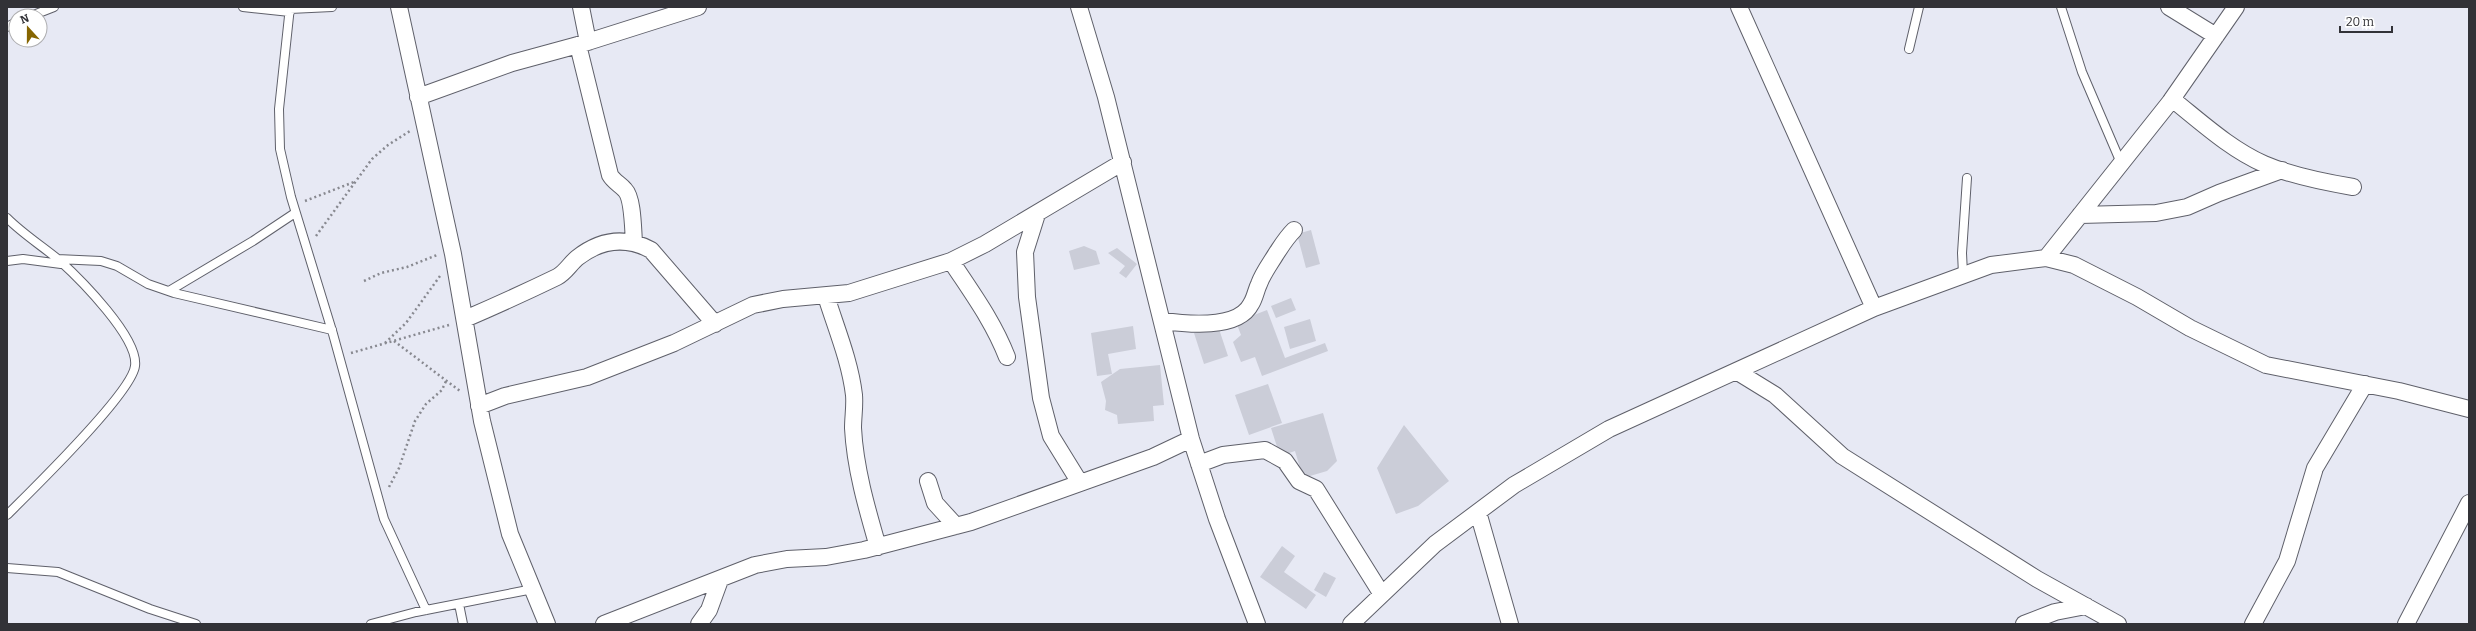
<svg xmlns="http://www.w3.org/2000/svg" width="2476" height="631" viewBox="0 0 2476 631" font-family="Bitter,serif">
  <style>
    .building { fill: #cbcdd8 }
    .lines { fill: none; stroke-linecap: round; stroke-linejoin: round }
    .service-casing { stroke: #5f606a; stroke-width: 10 }
    .minor-casing { stroke: #5f606a; stroke-width: 18 }
    .path { stroke: #888990; stroke-width: 2.5; stroke-dasharray: 2 3; stroke-linecap: butt }
    .service { stroke: #fff; stroke-width: 8 }
    .minor { stroke: #fff; stroke-width: 16 }
  </style>
  <rect width="100%" height="100%" fill="#e7e9f4"/>
  <path class="building" d="M 1311,230 L 1320,264 L 1306,268 L 1297,234 Z
    M 1084,246 L 1096,251 L 1100,264 L 1074,270 L 1069,251 Z
    M 1117,248 L 1137,264 L 1126,278 L 1119,273 L 1125,266 L 1108,253 Z
    M 1291,298 L 1296,310 L 1276,318 L 1271,306 Z
    M 1267,310 L 1285,358 L 1325,343 L 1328,351 L 1262,376 L 1255,357 L 1241,362 L 1233,342 L 1241,335 L 1236,322 Z
    M 1310,319 L 1316,341 L 1290,349 L 1284,327 Z
    M 1133,326 L 1136,349 L 1108,354 L 1112,374 L 1097,376 L 1091,333 Z
    M 1218,326 L 1228,356 L 1204,364 L 1194,333 Z
    M 1160,365 L 1164,405 L 1153,406 L 1154,421 L 1118,424 L 1117,415 L 1105,410 L 1106,401 L 1101,382 L 1120,369 Z
    M 1268,384 L 1282,423 L 1249,435 L 1235,395 Z
    M 1323,413 L 1337,461 L 1327,471 L 1303,478 L 1295,451 L 1280,456 L 1271,428 Z
    M 1404,425 L 1449,481 L 1418,506 L 1396,514 L 1377,468 Z
    M 1282,546 L 1295,556 L 1284,572 L 1316,595 L 1306,609 L 1260,577 Z
    M 1324,572 L 1336,578 L 1326,597 L 1314,590 Z"/>
  <g class="lines">
    <g class="service-casing">
      <path id="service" d="M 243,7 L 290,12
        M 290,7 L 279,109 L 280,149 L 291,197 L 333,334 L 384,519 L 426,610
        M 2061,7 L 2082,72 L 2121,163
        M 290,9 L 332,7
        M 31,16 L 54,7
        M 7,27 L 16,22
        M 1909,49 L 1919,7
        M 7,218 C 23,234 42,246 59,260 C 80,279 139,338 135,366 C 132,393 31,491 7,515
        M 57,259 L 101,261 L 117,266 L 148,284 L 174,293 L 332,330
        M 7,261 L 23,259 L 61,264
        M 1963,274 L 1962,253 L 1967,178
        M 169,291 L 253,241 L 295,213
        M 7,568 L 58,572 L 150,609 L 196,624
        M 459,604 L 463,624
        M 371,624 L 416,612 L 533,589"/>
    </g>
    <g class="minor-casing">
      <path id="minor" d="M 399,7 L 453,254 L 482,421 L 510,534 L 547,624
        M 581,7 L 588,42
        M 1079,7 L 1106,97 L 1191,439 L 1217,519 L 1257,624
        M 1739,7 L 1874,308
        M 2169,7 L 2216,36
        M 578,45 L 610,175 C 614,182 620,184 625,190 C 633,198 633,230 634,242
        M 418,97 L 512,63 L 578,45 L 698,7
        M 2172,99 C 2201,122 2230,149 2264,164 C 2292,176 2323,182 2353,187
        M 1037,214 L 1025,252 L 1027,297 L 1041,398 L 1051,436 L 1080,483
        M 2080,215 L 2156,213 L 2187,207 L 2219,193 L 2282,170
        M 2046,258 L 2170,102 L 2236,7
        M 951,261 C 972,293 993,321 1007,357
        M 826,296 C 836,328 850,361 854,395 C 855,406 853,417 853,428 C 855,468 867,509 878,547
        M 465,319 C 495,306 526,292 557,277 C 565,273 570,264 577,258 C 600,240 625,236 651,250 L 715,324
        M 1162,321 C 1186,324 1238,330 1251,304 C 1255,298 1256,290 1259,284 C 1263,273 1270,264 1276,254 C 1282,245 1286,238 1294,230
        M 1736,371 L 1775,395 L 1842,456 L 2037,579 L 2118,624
        M 479,406 L 505,396 L 587,377 L 674,343 L 753,305 L 783,299 L 849,293 L 951,261 L 985,244 L 1123,162
        M 1199,464 L 1223,455 L 1265,450 L 1285,461 L 1299,481 L 1316,489 L 1381,593
        M 928,481 L 935,503 L 956,526
        M 1478,512 L 1510,624
        M 604,624 L 755,565 L 787,559 L 826,557 L 864,550 L 971,522 L 1153,457 L 1191,439
        M 699,624 L 709,610 L 720,580
        M 1351,624 L 1435,544 L 1514,485 L 1609,429 L 1874,308 L 1991,265 L 2046,258 L 2074,265 L 2137,297 L 2190,328 L 2266,365 L 2399,391 L 2469,409
        M 2024,624 L 2055,612 L 2086,606
        M 2253,624 L 2287,561 L 2315,468 L 2365,384
        M 2406,624 L 2469,503"/>
    </g>
    <path class="path" d="M 305,201 L 354,182
      M 316,236 L 372,159 L 388,145 L 410,131
      M 364,281 L 381,273 L 407,267 L 437,255
      M 394,341 L 460,391
      M 385,343 L 406,323 L 440,276
      M 351,353 L 449,325
      M 389,487 L 399,468 L 415,421 L 426,404 L 442,390 L 446,381"/>
    <use href="#service" class="service"/>
    <use href="#minor" class="minor"/>
  </g>
  <rect width="2476" height="631" fill="none" stroke="#323237" stroke-width="16"/>
  <g transform="translate(28 28) rotate(339)"><circle r="19" fill="#ffffff" stroke="#adadaf"/>
  <path d="M0-3L7 15L0 10L-7 15Z" fill="#866500"/>
  <text y="-6" font-size="11" font-weight="bold" text-anchor="middle" fill="#323237">N</text>
  </g>
  <path d="M2340 26v6h52v-6" fill="none" stroke="#323237" stroke-width="2"/>
  <text x="2346" y="26" font-size="12" fill="#323237" stroke="#ffffff" stroke-width="3" paint-order="stroke">20 m</text>
</svg>
